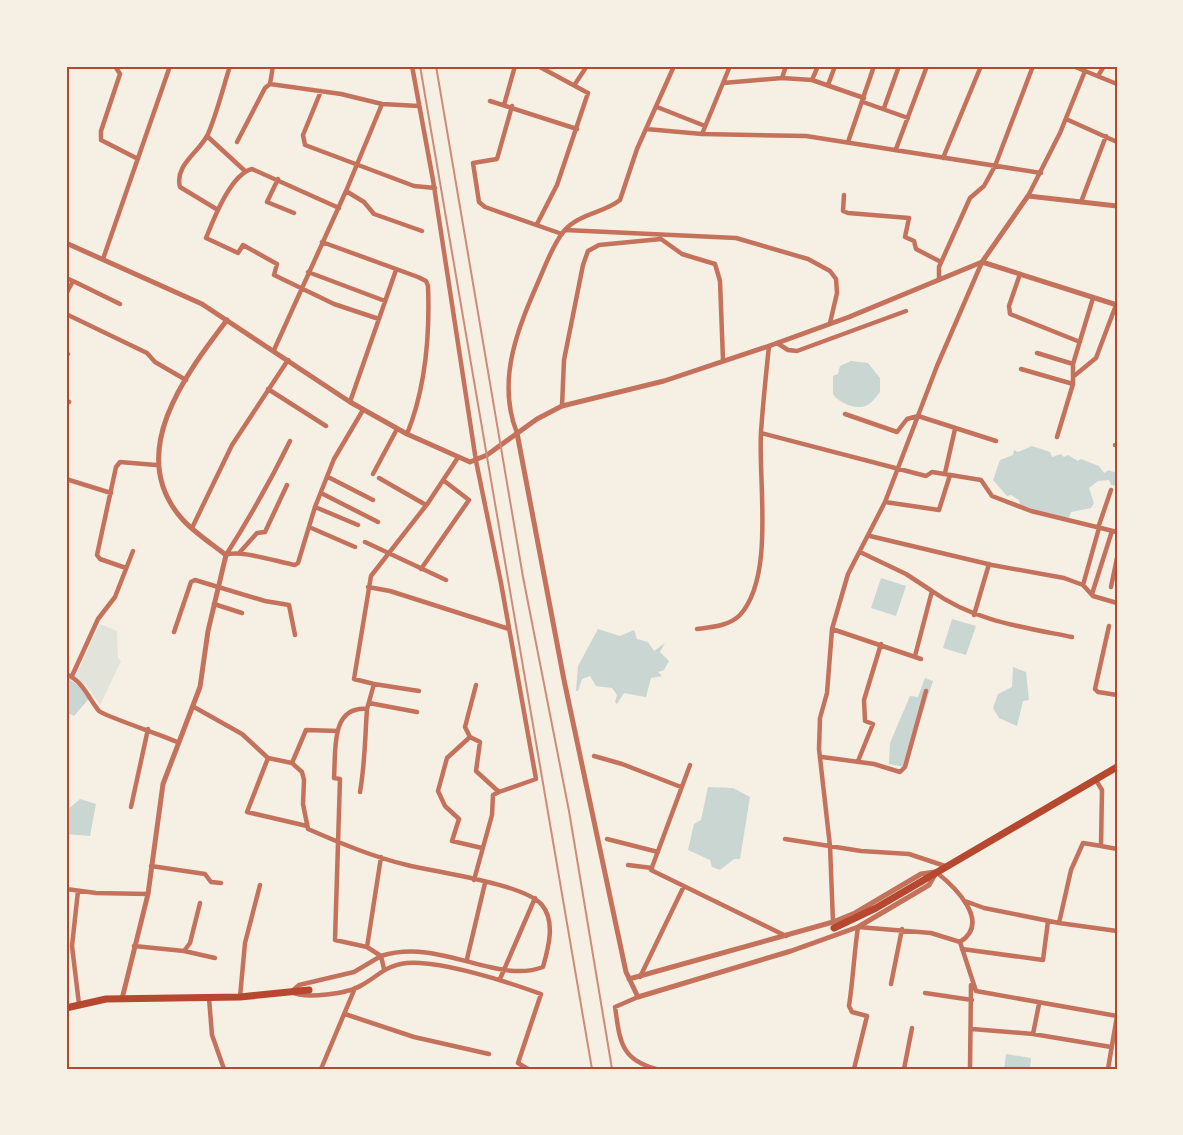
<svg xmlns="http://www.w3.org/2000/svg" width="1183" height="1135" viewBox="0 0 1183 1135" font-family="'Noto Sans',sans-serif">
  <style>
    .green { fill: #e2e4dc }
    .water { fill: #c9d6d2 }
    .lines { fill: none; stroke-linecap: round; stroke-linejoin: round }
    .minor { stroke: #c5725c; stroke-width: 4.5 }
    .tertiary { stroke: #c5725c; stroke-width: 5 }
    .primary { stroke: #b5482f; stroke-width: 7 }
    .rail { stroke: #cf8b77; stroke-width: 2 }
    .neatline { fill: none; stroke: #b5482f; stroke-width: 2 }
  </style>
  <rect width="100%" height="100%" fill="#f6efe4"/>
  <path class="green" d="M 100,624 L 117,631 L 118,658 L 121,661 L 100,705 L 87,686 L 75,677 Z"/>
  <path class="water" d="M 851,361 L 868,363 L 880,378 L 880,392 C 876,397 871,404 865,406 C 856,410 837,402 833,394 L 833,376 L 838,374 L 840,366 Z
    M 1032,446 L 1050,452 L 1052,457 L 1061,454 L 1064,457 L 1068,455 L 1078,461 L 1081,459 L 1099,466 L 1104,473 L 1109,470 L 1116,473 L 1117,486 L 1111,485 L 1109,480 L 1098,481 L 1089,488 L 1094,503 L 1091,508 L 1071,512 L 1069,518 L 1025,508 L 1020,505 L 1019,500 L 1011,495 L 1007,496 L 993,480 L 1000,460 L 1013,455 L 1014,450 L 1018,452 Z
    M 881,578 L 906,586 L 896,616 L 871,608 Z
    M 952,619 L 976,626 L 966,655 L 943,648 Z
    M 598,629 L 620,636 L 634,630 L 637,639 L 648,642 L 654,651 L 665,643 L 660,652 L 669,661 L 664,670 L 658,672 L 662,676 L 651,678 L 646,697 L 624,693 L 617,704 L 615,702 L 617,695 L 612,688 L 596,686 L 590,676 L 582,679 L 578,691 L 576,691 L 578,666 Z
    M 1013,667 L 1026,672 L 1029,700 L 1023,701 L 1017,726 L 999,718 L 993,708 L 998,694 L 1012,687 Z
    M 66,677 L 92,695 L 74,716 L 66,712 Z
    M 925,678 L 933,681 L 905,767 L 889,764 L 890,743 L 910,696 L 918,697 Z
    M 708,787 L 733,788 L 750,797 L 740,859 L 734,859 L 720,870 L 712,867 L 710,860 L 688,850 L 694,824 L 701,820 Z
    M 80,799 L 96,804 L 90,836 L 66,834 L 66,811 Z
    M 1006,1054 L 1031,1058 L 1030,1069 L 1004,1069 Z"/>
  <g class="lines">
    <path class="minor" d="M 115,66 L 120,74 L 101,131 L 101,140 L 138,159
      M 273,66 L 270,84 L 341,94 L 382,104
      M 412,66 L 433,180 L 476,461 L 501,583 L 536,779 L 499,792
      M 1085,71 L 1117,84
      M 1098,76 L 1104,66
      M 782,78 L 812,80 L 864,98
      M 812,80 L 818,66
      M 723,83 L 730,66
      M 575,84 L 587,66
      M 828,85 L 835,66
      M 321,91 L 303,135 L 305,145 L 414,186 L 435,188
      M 490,101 L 577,129
      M 863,102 L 908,118
      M 504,105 L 515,66
      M 512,106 L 497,159 L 473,163 L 479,202 L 485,207 L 562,234
      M 657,107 L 705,126
      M 884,108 L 899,66
      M 1066,119 L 1117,142
      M 646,129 L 702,134 L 806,136 L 1041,173
      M 702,134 L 723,83 L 782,78 L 786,66
      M 207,136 L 245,171
      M 237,142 L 265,88 L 270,84
      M 848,142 L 874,66
      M 896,149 L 927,66
      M 943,158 L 981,66
      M 278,179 L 267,202 L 294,213
      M 346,191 L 364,202 L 374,214 L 422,231
      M 844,195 L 843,211 L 848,213 L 909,218 L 905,237 L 914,241 L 916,249 L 941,262
      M 1028,196 L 1060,133 L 1085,71 L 1073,66
      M 1081,202 L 1106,136
      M 339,208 L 252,169 C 231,174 214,218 206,238 L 238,253 L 243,245 L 277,264 L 274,275 L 334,304 L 379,319
      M 218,210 L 180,187 C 174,165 200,152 208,134 C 217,113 223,88 230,66
      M 537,224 L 557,185 L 588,93 L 538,66
      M 565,230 L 736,238 L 808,259 L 830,271 L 836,279 L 837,293 L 830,323
      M 322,242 L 418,277 L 426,281 L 428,286 C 430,337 426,387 407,434
      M 103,259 L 170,66
      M 308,272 L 385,301
      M 1020,274 L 1009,306 L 1010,314 L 1080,342
      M 66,278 L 73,281 L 66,294
      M 939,280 L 939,267 L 970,198 L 984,186 L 995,166 L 1033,66
      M 73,281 L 120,304
      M 66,314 L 147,353 L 155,362 L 186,380
      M 777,343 L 788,350 L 797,351 L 906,311
      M 274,350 L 346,191 L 382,104 L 419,106
      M 66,352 L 68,354
      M 1037,353 L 1073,364 L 1093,298
      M 1021,369 L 1073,384
      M 1074,376 L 1096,358 L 1116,305
      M 268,389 L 326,426
      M 66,401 L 69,402
      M 350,402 L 396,270
      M 562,406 L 564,360 L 583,265 L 588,251 L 599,245 L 661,239 L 682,254 L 715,264 L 720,281 L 723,360
      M 845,414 L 897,432 L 907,419 L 918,416 L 996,441
      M 517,433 C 496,380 518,328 539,280 C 546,264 553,244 564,231 C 578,214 604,213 620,200 L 637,149 L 674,66
      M 761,433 L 926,476 L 932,472 L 981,480 L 992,496 L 1031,511 L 1117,532
      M 1057,437 L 1073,384 L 1073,364
      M 1115,445 L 1117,445
      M 457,459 L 428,503 L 371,576 L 354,679 L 374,684 L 367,709 C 330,706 336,751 334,778 L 340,779 L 335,940 L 367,947 L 381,956 L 354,972 L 299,985 L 291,992 C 305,999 348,994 362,985 C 380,975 384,966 407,963 C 440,960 508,982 541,994 L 518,1063 L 528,1069
      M 945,473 L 955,429
      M 373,474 L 397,429
      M 328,477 L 373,500
      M 379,478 L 426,505
      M 66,479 L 111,493
      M 321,493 L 378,522
      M 885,502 L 939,510 L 950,475
      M 315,507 L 358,525
      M 309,527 L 355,547
      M 192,528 L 232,445 L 288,360
      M 1098,528 L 1111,490
      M 870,536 L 992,565 L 1064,578 L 1083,585 L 1093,596 L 1117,603
      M 365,542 L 446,580
      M 240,552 L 257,533 L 265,532 L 287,485
      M 860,552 L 906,574 L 932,591 L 915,656
      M 226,555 C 238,549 278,562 295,565 L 298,563 L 315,507 L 334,459 L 363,410
      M 226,555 C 250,517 270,482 290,441
      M 126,568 L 100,559 L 97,555 L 116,467 L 120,462 L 156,465
      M 421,569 L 469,500 L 443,480
      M 1083,585 L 1099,528
      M 368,587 L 390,591 L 509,629
      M 1111,587 L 1117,558
      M 932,591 C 974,621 1022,627 1072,637
      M 1092,594 L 1112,531
      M 214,604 L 242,613
      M 974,615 L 989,564
      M 1109,626 L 1095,689 L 1098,692 L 1117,695
      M 697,629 C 712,627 729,626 740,615 C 775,576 758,482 761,432 C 763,403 766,374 769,346
      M 832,629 L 921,659
      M 174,632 L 191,582 L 195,580 L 265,601 L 289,605 L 295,635
      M 66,674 C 84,682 88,698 99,711 C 104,716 165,736 177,742
      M 72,676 L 98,619 L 115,597 L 133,551
      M 374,684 L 419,691
      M 476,685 L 465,727 L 470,737 L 447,758 L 438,791 L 445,806 L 459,819 L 452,841 L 482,848
      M 369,703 L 417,712
      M 194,707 L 242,734 L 268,758 L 292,763 L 302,772 L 304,780 L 303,804 L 308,829 C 340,843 373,857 407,865 C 436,872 525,884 542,905 C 556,922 548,949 543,967 C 497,985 439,937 381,956 L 384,969
      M 470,737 L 480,742 L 476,771 L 499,792 L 493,795 L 492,815 L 474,880
      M 594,756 L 622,764 L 681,787
      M 822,757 L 874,764 L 900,772 L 905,767 L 926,691
      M 268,758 L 247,812 L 307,826
      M 858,761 L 873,724 L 865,721 L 864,700 L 881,644
      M 292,763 L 306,730 L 338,731
      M 690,765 L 651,870 L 786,936
      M 360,792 C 365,764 365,737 367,709
      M 131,807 L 148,729
      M 607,839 L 658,852
      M 785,839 L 861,851 L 909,854 L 945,866
      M 1101,846 L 1117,849
      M 628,865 L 652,868
      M 151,866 L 205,874 L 211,882 L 221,883
      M 936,872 C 954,886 992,922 960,942 L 976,991 L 1117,1016
      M 66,889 L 96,893 L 148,894
      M 78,891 L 72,946 L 79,1004
      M 965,901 L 984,908 L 1059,923 L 1071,870 L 1083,843 L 1101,846 L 1102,790 L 1096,780
      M 833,922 L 830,846 L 819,749 L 820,718 L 827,693 L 832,629 L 848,574 L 885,502 L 937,366 L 982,262
      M 1059,923 L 1117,931
      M 134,946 L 184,951 L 215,958
      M 367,947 L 381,857
      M 962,949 L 1043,960 L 1048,921
      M 184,951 L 190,943 L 200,903
      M 467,959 L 485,883
      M 640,977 L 684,886
      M 500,979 L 535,898
      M 891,984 L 902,929
      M 925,993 L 972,1000
      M 240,997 L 245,943 L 260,885
      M 638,997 L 615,1007 C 620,1039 619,1059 656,1069
      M 209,998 L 212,1035 L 224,1069
      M 345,1014 L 414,1037 L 489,1054
      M 972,1029 L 1033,1034 L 1111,1047
      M 1033,1034 L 1039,1004
      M 321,1069 L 355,988
      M 854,1069 L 867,1016 L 852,1012 L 849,1006 C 853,980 854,954 858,927 L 931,933 L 960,942
      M 904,1069 L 912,1028
      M 970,1069 L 971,985
      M 1108,1069 L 1117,1016"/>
    <path class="tertiary" d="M 66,243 L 202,304 L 350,402 L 407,434 L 470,462 L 487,455 L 537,419 L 562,406 L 664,381 L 769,346 L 849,317 L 982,262 L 1117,305
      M 982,262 L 1028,196 L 1117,206
      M 517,433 L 564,680 L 626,972 L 638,997 L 791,951 L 858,927 L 929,885 L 936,873
      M 629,979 L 833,922 L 855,913 L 921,874 L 935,872
      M 122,999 L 148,894 L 163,784 L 200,687 L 208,631 L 226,555 C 212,544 195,533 183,520 C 124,455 185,375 227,320"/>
    <path class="primary" d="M 834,928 L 876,908 L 1117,767
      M 66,1008 L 106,999 L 240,997 L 309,990"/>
    <path class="rail" d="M 420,66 L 592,1069
      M 436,66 L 523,577 L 569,811 L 612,1069"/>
  </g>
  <rect width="1183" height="1135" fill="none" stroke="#f6efe4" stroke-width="135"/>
  <rect x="68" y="68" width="1048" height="1000" class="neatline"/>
</svg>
